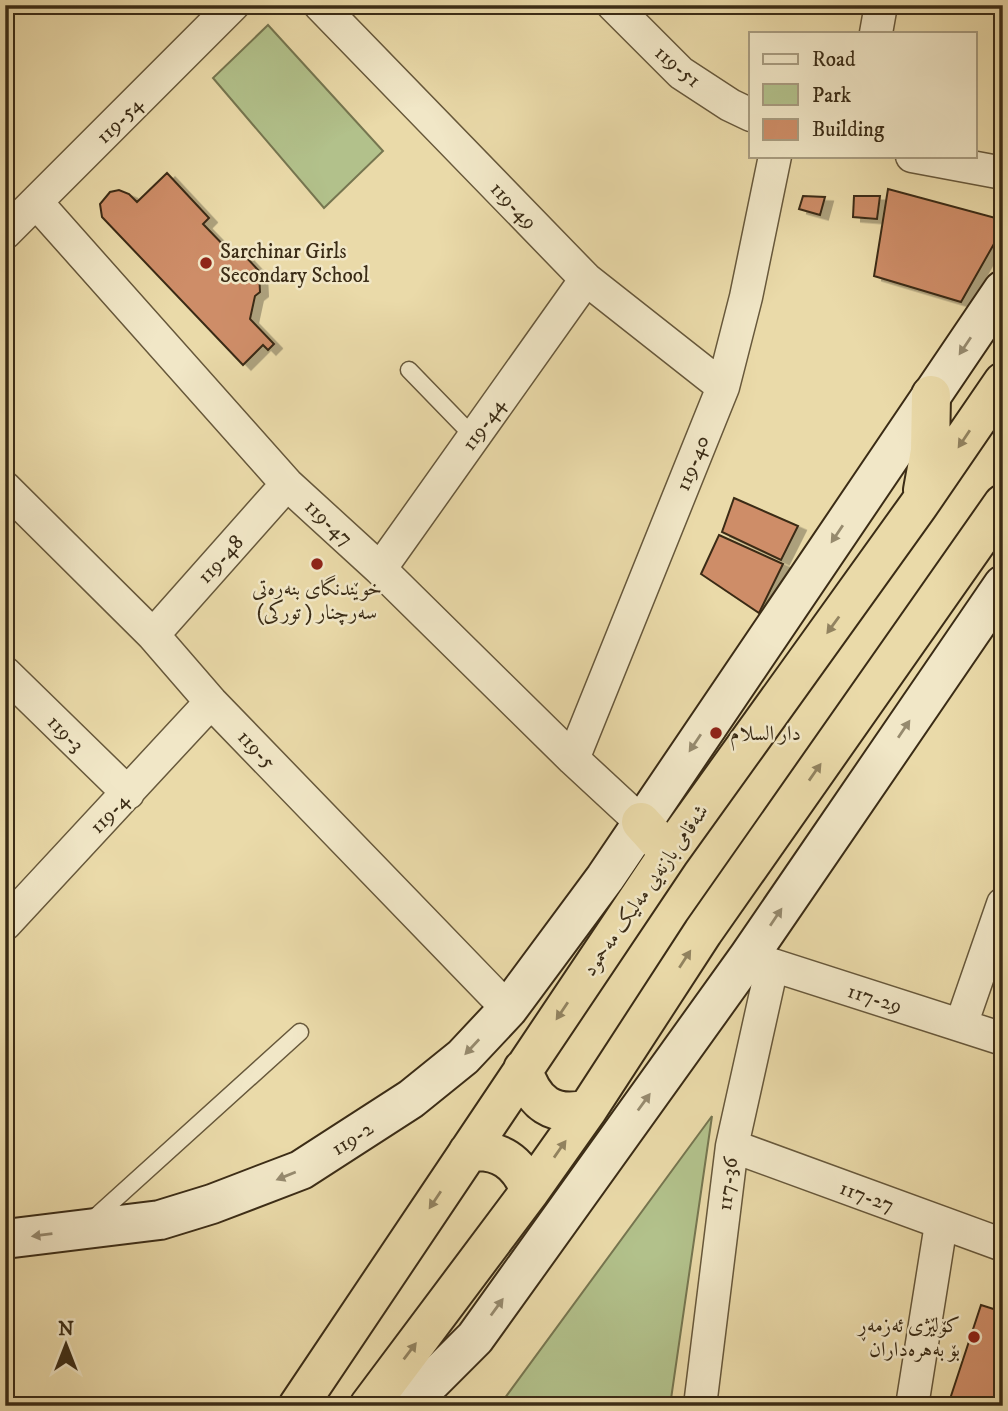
<svg xmlns="http://www.w3.org/2000/svg" width="1008" height="1411" viewBox="0 0 1008 1411" font-family="'IM FELL DW Pica',Amiri,serif">
  <style>
    .green { fill: #b2c18b; stroke: #767650; stroke-width: 2 }
    .building { fill: #ce8d67; stroke: #3b2c16; stroke-width: 2; filter: url(#shadow) }
    .lines { fill: none; stroke-linecap: round; stroke-linejoin: round }
    .lane-casing { stroke: #67583b; stroke-width: 19 }
    .street-casing { stroke: #67583b; stroke-width: 35 }
    .secondary-casing { stroke: #3b2c16; stroke-width: 42 }
    .highway-casing { stroke: #3b2c16; stroke-width: 42 }
    .lane { stroke: #f1e7c7; stroke-width: 16 }
    .street { stroke: #f1e7c7; stroke-width: 32 }
    .secondary { stroke: #f1e7c7; stroke-width: 38 }
    .highway { stroke: #eadaa9; stroke-width: 38 }
    .oneway { fill: #968a6e }
    .oneway2 { fill: #928360 }
    .poi-dot { fill: #8f2418; stroke: #f1e7c7; stroke-width: 2.5 }
    .labels { text-anchor: middle; stroke-width: 5; stroke-linejoin: round; paint-order: stroke }
    .street-label { font-size: 21px; fill: #3b2c16; stroke: #f1e7c7 }
    .poi-label { font-size: 21px; fill: #3b2c16; stroke: #f1e7c7; text-anchor: start }
  </style>
  <defs>
    <filter id="shadow"><feDropShadow dx="8" dy="4.5" stdDeviation="0" flood-color="#0004"/></filter>
  </defs>
  <rect width="100%" height="100%" fill="#eadaa9"/>
  <filter id="stains"><feTurbulence type="fractalNoise" baseFrequency=".00286" numOctaves="4"/><feColorMatrix values="0 0 0 0 .2 0 0 0 0 .09 0 0 0 0 .02 0 0 0 .5 -.17"/></filter>
  <radialGradient id="worn" r=".72"><stop offset=".6" stop-color="#630" stop-opacity="0"/><stop offset="1" stop-color="#630" stop-opacity=".3"/></radialGradient>
  <path class="green" d="M 268,25 L 383,151 L 324,208 L 213,78 Z
    M 712,1116 L 670,1406 L 499,1406 Z"/>
  <path class="building" d="M 167,173 L 209,218 L 203,224 L 233,255 L 246,257 L 259,271 L 260,292 L 255,296 L 250,319 L 274,344 L 268,350 L 263,345 L 243,365 L 102,217 L 100,204 L 110,192 L 119,190 L 129,194 L 137,202 Z
    M 888,189 L 1003,220 L 1003,228 L 961,302 L 874,276 Z
    M 803,196 L 825,197 L 820,215 L 799,209 Z
    M 854,196 L 880,196 L 877,219 L 853,217 Z
    M 734,498 L 798,526 L 781,560 L 722,532 Z
    M 719,535 L 783,564 L 759,613 L 701,574 Z
    M 981,1305 L 1003,1312 L 1003,1352 L 995,1374 L 1003,1376 L 1003,1406 L 961,1406 L 949,1402 Z"/>
  <g class="lines">
    <g class="lane-casing">
      <path id="lane" d="M 409,370 L 474,437
        M 91,1221 L 300,1032"/>
    </g>
    <g class="street-casing">
      <path id="street" d="M 320,5 L 586,279 L 723,387
        M 613,5 L 681,73 L 730,105 L 751,115
        M 876,33 L 881,5
        M 912,156 L 1003,173
        M 37,203 L 287,484 L 380,569 L 573,759 L 641,822
        M 5,233 L 233,5
        M 5,488 L 153,635 L 211,702 L 508,1009
        M 380,569 L 586,279
        M 153,635 L 287,484
        M 5,673 L 128,793
        M 573,759 L 723,387 L 746,297 L 775,156
        M 5,924 L 211,702
        M 754,959 L 1003,1039
        M 961,1025 L 1003,904
        M 732,1146 L 1003,1245
        M 700,1406 L 732,1146 L 772,966
        M 912,1406 L 941,1224"/>
    </g>
    <g class="secondary-casing">
      <path id="secondary" d="M 5,1239 L 160,1220 L 212,1204 L 301,1170 L 411,1099 L 463,1057 L 508,1009 L 605,878 L 1003,290
        M 397,1406 L 432,1381 L 475,1338 L 749,956 L 1003,585"/>
    </g>
    <g class="highway-casing">
      <path id="highway" d="M 923,490 L 930,451 L 931,395
        M 641,822 L 669,853
        M 523,1069 C 533,1103 553,1118 588,1109
        M 468,1152 C 499,1148 519,1162 530,1191
        M 298,1406 L 669,853 L 918,506 L 1003,382
        M 369,1406 L 530,1191 L 588,1109 L 703,932 L 1003,504"/>
    </g>
    <use href="#lane" class="lane"/>
    <use href="#street" class="street"/>
    <use href="#secondary" class="secondary"/>
    <use href="#highway" class="highway"/>
  </g>
  <defs><path id="oneway-solid" d="M-6-.8H1V-3.2L6.5 0L1 3.2V.8H-6Z" transform="scale(1.75)"/></defs>
  <g class="oneway">
    <use href="#oneway-solid" transform="translate(965 346) rotate(124)"/>
    <use href="#oneway-solid" transform="translate(837 534) rotate(124)"/>
    <use href="#oneway-solid" transform="translate(904 729) rotate(-56)"/>
    <use href="#oneway-solid" transform="translate(695 743) rotate(124)"/>
    <use href="#oneway-solid" transform="translate(776 917) rotate(-56)"/>
    <use href="#oneway-solid" transform="translate(472 1047) rotate(133)"/>
    <use href="#oneway-solid" transform="translate(644 1102) rotate(-54)"/>
    <use href="#oneway-solid" transform="translate(286 1176) rotate(158)"/>
    <use href="#oneway-solid" transform="translate(42 1235) rotate(173)"/>
    <use href="#oneway-solid" transform="translate(497 1307) rotate(-54)"/>
  </g>
  <g class="oneway2">
    <use href="#oneway-solid" transform="translate(964 439) rotate(124)"/>
    <use href="#oneway-solid" transform="translate(833 625) rotate(126)"/>
    <use href="#oneway-solid" transform="translate(815 772) rotate(-55)"/>
    <use href="#oneway-solid" transform="translate(685 959) rotate(-57)"/>
    <use href="#oneway-solid" transform="translate(562 1011) rotate(124)"/>
    <use href="#oneway-solid" transform="translate(560 1149) rotate(-55)"/>
    <use href="#oneway-solid" transform="translate(435 1200) rotate(124)"/>
    <use href="#oneway-solid" transform="translate(410 1351) rotate(-53)"/>
  </g>
  <g class="poi-dot">
    <circle cx="206" cy="263" r="7"/>
    <circle cx="317" cy="564" r="7"/>
    <circle cx="716" cy="733" r="7"/>
    <circle cx="974" cy="1337" r="7"/>
  </g>
  <g class="labels">
    <g class="street-label">
      <text transform="translate(678 66) rotate(40)" y="7">119-51</text>
      <text transform="translate(119 120) rotate(-45)" y="7">119-54</text>
      <text transform="translate(514 205) rotate(46)" y="7">119-49</text>
      <text transform="translate(483 424) rotate(-55)" y="7">119-44</text>
      <text transform="translate(692 463) rotate(-68)" y="7">119-40</text>
      <text transform="translate(329 522) rotate(43)" y="7">119-47</text>
      <text transform="translate(220 559) rotate(-48)" y="7">119-48</text>
      <text transform="translate(66 733) rotate(45)" y="7">119-3</text>
      <text transform="translate(257 749) rotate(46)" y="7">119-5</text>
      <text transform="translate(109 813) rotate(-47)" y="7">119-4</text>
      <text transform="translate(645 890) rotate(-55)" y="7">شەقامی بازنەیی مەلیک مەحمود</text>
      <text transform="translate(875 998) rotate(17)" y="7">117-29</text>
      <text transform="translate(352 1138) rotate(-33)" y="7">119-2</text>
      <text transform="translate(727 1184) rotate(-83)" y="7">117-36</text>
      <text transform="translate(867 1196) rotate(20)" y="7">117-27</text>
    </g>
    <g class="poi-label">
      <text x="220" y="258">Sarchinar Girls<tspan x="220" dy="24">Secondary School</tspan></text>
      <text x="317" y="595" text-anchor="middle">خوێندنگای بنەڕەتی<tspan x="317" dy="24">سەرچنار ( تورکی)</tspan></text>
      <text x="730" y="740">دار السلام</text>
      <text x="960" y="1332" text-anchor="end">کۆلێژی ئەزمەڕ<tspan x="960" dy="24">بۆ بەهرەداران</tspan></text>
    </g>
  </g>
  <rect width="1008" height="1411" fill="none" stroke="#eadaa9" stroke-width="28"/>
  <rect x="7" y="7" width="994" height="1397" fill="none" stroke="#3b2c16" stroke-width="3.5"/>
  <rect x="14" y="14" width="980" height="1383" fill="none" stroke="#3b2c16" stroke-width="2"/>
  <rect x="749" y="32" width="228" height="126" fill="#f1e7c7" stroke="#a89c80" stroke-width="2"/>
  <rect x="763" y="54" width="35" height="10" fill="#f1e7c7" stroke="#a89c80" stroke-width="2"/>
  <text x="812" y="66" font-size="21" fill="#3b2c16">Road</text>
  <rect x="763" y="84" width="35" height="21" fill="#b2c18b" stroke="#a89c80" stroke-width="2"/>
  <text x="812" y="102" font-size="21" fill="#3b2c16">Park</text>
  <rect x="763" y="119" width="35" height="21" fill="#ce8d67" stroke="#a89c80" stroke-width="2"/>
  <text x="812" y="136" font-size="21" fill="#3b2c16">Building</text>
  <g transform="translate(66 1345)" stroke="#f1e7c7" stroke-width="5" paint-order="stroke">
  <path d="M0-5L12 26L0 18L-12 26Z" fill="#3b2c16"/>
  <text y="-10" font-size="19" font-weight="bold" text-anchor="middle" fill="#3b2c16">N</text>
  </g>
  <rect width="100%" height="100%" filter="url(#stains)"/>
  <rect width="100%" height="100%" fill="url(#worn)"/>
</svg>
